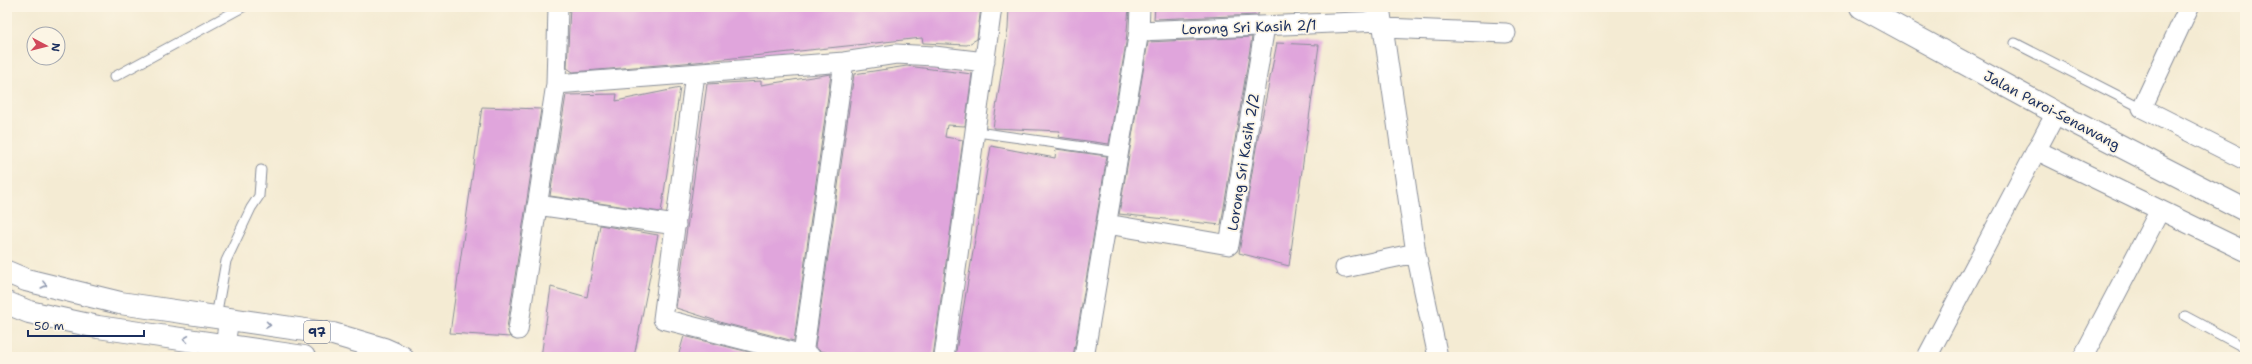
<svg xmlns="http://www.w3.org/2000/svg" width="2252" height="364" viewBox="0 0 2252 364" font-family="'Shantell Sans',sans-serif">
  <style>
    .building { fill: #e0a5dc }
    .lines { fill: none; stroke-linecap: round; stroke-linejoin: round }
    .service-casing { stroke: #888d98; stroke-width: 11 }
    .minor-casing { stroke: #888d98; stroke-width: 21 }
    .secondary-casing { stroke: #888d98; stroke-width: 24 }
    .primary-casing { stroke: #888d98; stroke-width: 24 }
    .service { stroke: #fff; stroke-width: 9 }
    .minor { stroke: #fff; stroke-width: 19 }
    .secondary { stroke: #fff; stroke-width: 22 }
    .primary { stroke: #fff; stroke-width: 22 }
    .oneway { stroke: #8d97ae }
    .labels { text-anchor: middle; stroke-width: 3.5; stroke-linejoin: round; paint-order: stroke }
    .shield { fill: #fcf5e5; stroke: #5e6a86; stroke-width: 1 }
    .shield-label { font-size: 13px; font-weight: bold; fill: #1b2f5e }
    .street-label { font-size: 14px; fill: #1b2f5e; stroke: #fcf5e5 }
  </style>
  <rect width="100%" height="100%" fill="#fcf5e5"/>
  <filter id="ink" filterUnits="userSpaceOnUse"><feTurbulence type="fractalNoise" baseFrequency=".025" numOctaves="2"/><feDisplacementMap in="SourceGraphic" scale="8" xChannelSelector="R" yChannelSelector="G"/><feConvolveMatrix kernelMatrix="1 2 1 2 8 2 1 2 1" color-interpolation-filters="sRGB"/></filter>
  <filter id="wash" filterUnits="userSpaceOnUse"><feTurbulence type="fractalNoise" baseFrequency=".012" numOctaves="4" result="noise"/><feDisplacementMap in="SourceGraphic" scale="16" xChannelSelector="R" yChannelSelector="G"/><feGaussianBlur stdDeviation="0.9" result="paint"/><feColorMatrix in="noise" values="0 0 0 0 0 0 0 0 0 0 0 0 0 0 0 0 0 1.4 0 .05"/><feComposite in="paint" operator="in"/></filter>
  <g filter="url(#wash)">
    <rect width="100%" height="100%" fill="#f4ebd3"/>
    <g id="blocks">
      <path class="building" d="M 570,7 L 692,7 L 692,9 L 708,7 L 981,7 L 977,39 L 967,45 L 923,43 L 922,38 L 696,62 L 573,72 L 567,68 Z
        M 1009,7 L 1129,7 L 1126,43 L 1109,144 L 1058,137 L 1060,131 L 993,128 L 1008,29 Z
        M 1155,7 L 1259,7 L 1258,15 L 1154,19 Z
        M 1252,37 L 1221,225 L 1119,214 L 1148,42 Z
        M 1277,43 L 1319,45 L 1289,266 L 1239,253 L 1256,148 Z
        M 907,66 L 972,74 L 965,126 L 947,125 L 945,137 L 963,140 L 933,357 L 848,357 L 820,351 L 815,347 L 854,74 Z
        M 831,74 L 794,341 L 723,323 L 676,308 L 707,84 L 761,81 L 761,85 Z
        M 680,88 L 661,212 L 550,196 L 566,95 L 617,94 L 616,101 Z
        M 482,107 L 541,109 L 507,328 L 510,337 L 450,333 Z
        M 991,146 L 1055,158 L 1056,149 L 1107,156 L 1073,357 L 955,357 Z
        M 600,225 L 658,235 L 634,357 L 541,357 L 551,287 L 587,297 Z
        M 684,336 L 749,352 L 748,357 L 678,357 Z"/>
    </g>
  </g>
  <g filter="url(#ink)">
    <use href="#blocks" fill-opacity="0" stroke="#888d98" stroke-width="1"/>
    <g class="lines">
      <g class="service-casing">
        <path id="service" d="M 2015,43 L 2142,108
          M 114,77 L 243,7
          M 977,132 L 1119,152
          M 2185,316 L 2245,348
          M 216,317 L 226,261 L 251,208 L 259,196 L 261,170"/>
      </g>
      <g class="minor-casing">
        <path id="minor" d="M 1380,7 L 1416,253 L 1438,357
          M 2189,7 L 2142,108 L 2245,160
          M 1384,28 L 1506,33
          M 1139,31 L 1382,21
          M 695,74 L 663,319 L 811,357
          M 556,84 L 844,62 L 896,54 L 934,56 L 985,62
          M 2036,150 L 2245,251
          M 537,205 L 676,225
          M 1107,224 L 1229,245 L 1265,26
          M 1345,268 L 1416,253
          M 518,330 L 556,84 L 558,7
          M 803,355 L 844,62
          M 219,357 L 225,345 L 229,319
          M 944,357 L 992,7
          M 1084,357 L 1139,31 L 1140,7
          M 1927,357 L 2056,113
          M 2083,357 L 2160,210"/>
      </g>
      <g class="secondary-casing">
        <path id="secondary" d="M 1861,7 L 2056,113 L 2245,210"/>
      </g>
      <g class="primary-casing">
        <path id="primary" d="M 7,272 L 26,280 L 120,303 L 333,334 L 384,349 L 402,357
          M 7,303 L 29,312 L 98,327 L 304,357"/>
      </g>
      <use href="#service" class="service"/>
      <use href="#minor" class="minor"/>
      <use href="#secondary" class="secondary"/>
      <use href="#primary" class="primary"/>
    </g>
    <defs><path id="oneway-chevron" d="M-2-3.5L2.5 0L-2 3.5" fill="none" stroke-width="1.6" stroke-linecap="round" stroke-linejoin="round"/></defs>
    <g class="oneway">
      <use href="#oneway-chevron" transform="translate(44 285) rotate(14)"/>
      <use href="#oneway-chevron" transform="translate(268 325) rotate(8)"/>
      <use href="#oneway-chevron" transform="translate(186 339) rotate(-172)"/>
    </g>
  </g>
  <g class="labels">
    <rect class="shield" x="304" y="321" width="26" height="22" rx="3"/>
    <g class="shield-label">
      <text x="317" y="337">97</text>
    </g>
    <g class="street-label">
      <text transform="translate(1249 27) rotate(-2)" y="5">Lorong Sri Kasih 2/1</text>
      <text transform="translate(2052 110) rotate(28)" y="5">Jalan Paroi-Senawang</text>
      <text transform="translate(1243 162) rotate(-81)" y="5">Lorong Sri Kasih 2/2</text>
    </g>
  </g>
  <rect width="2252" height="364" fill="none" stroke="#fcf5e5" stroke-width="24"/>
  <g transform="translate(46 46) rotate(97)"><circle r="19" fill="#fcf5e5" stroke="#a2a6af"/>
  <path d="M0-3L7 15L0 10L-7 15Z" fill="#d1495b"/>
  <text y="-6" font-size="11" font-weight="bold" text-anchor="middle" fill="#1b2f5e">N</text>
  </g>
  <path d="M28 330v6h116v-6" fill="none" stroke="#1b2f5e" stroke-width="2"/>
  <text x="34" y="330" font-size="12" fill="#1b2f5e" stroke="#fcf5e5" stroke-width="3" paint-order="stroke">50 m</text>
</svg>
